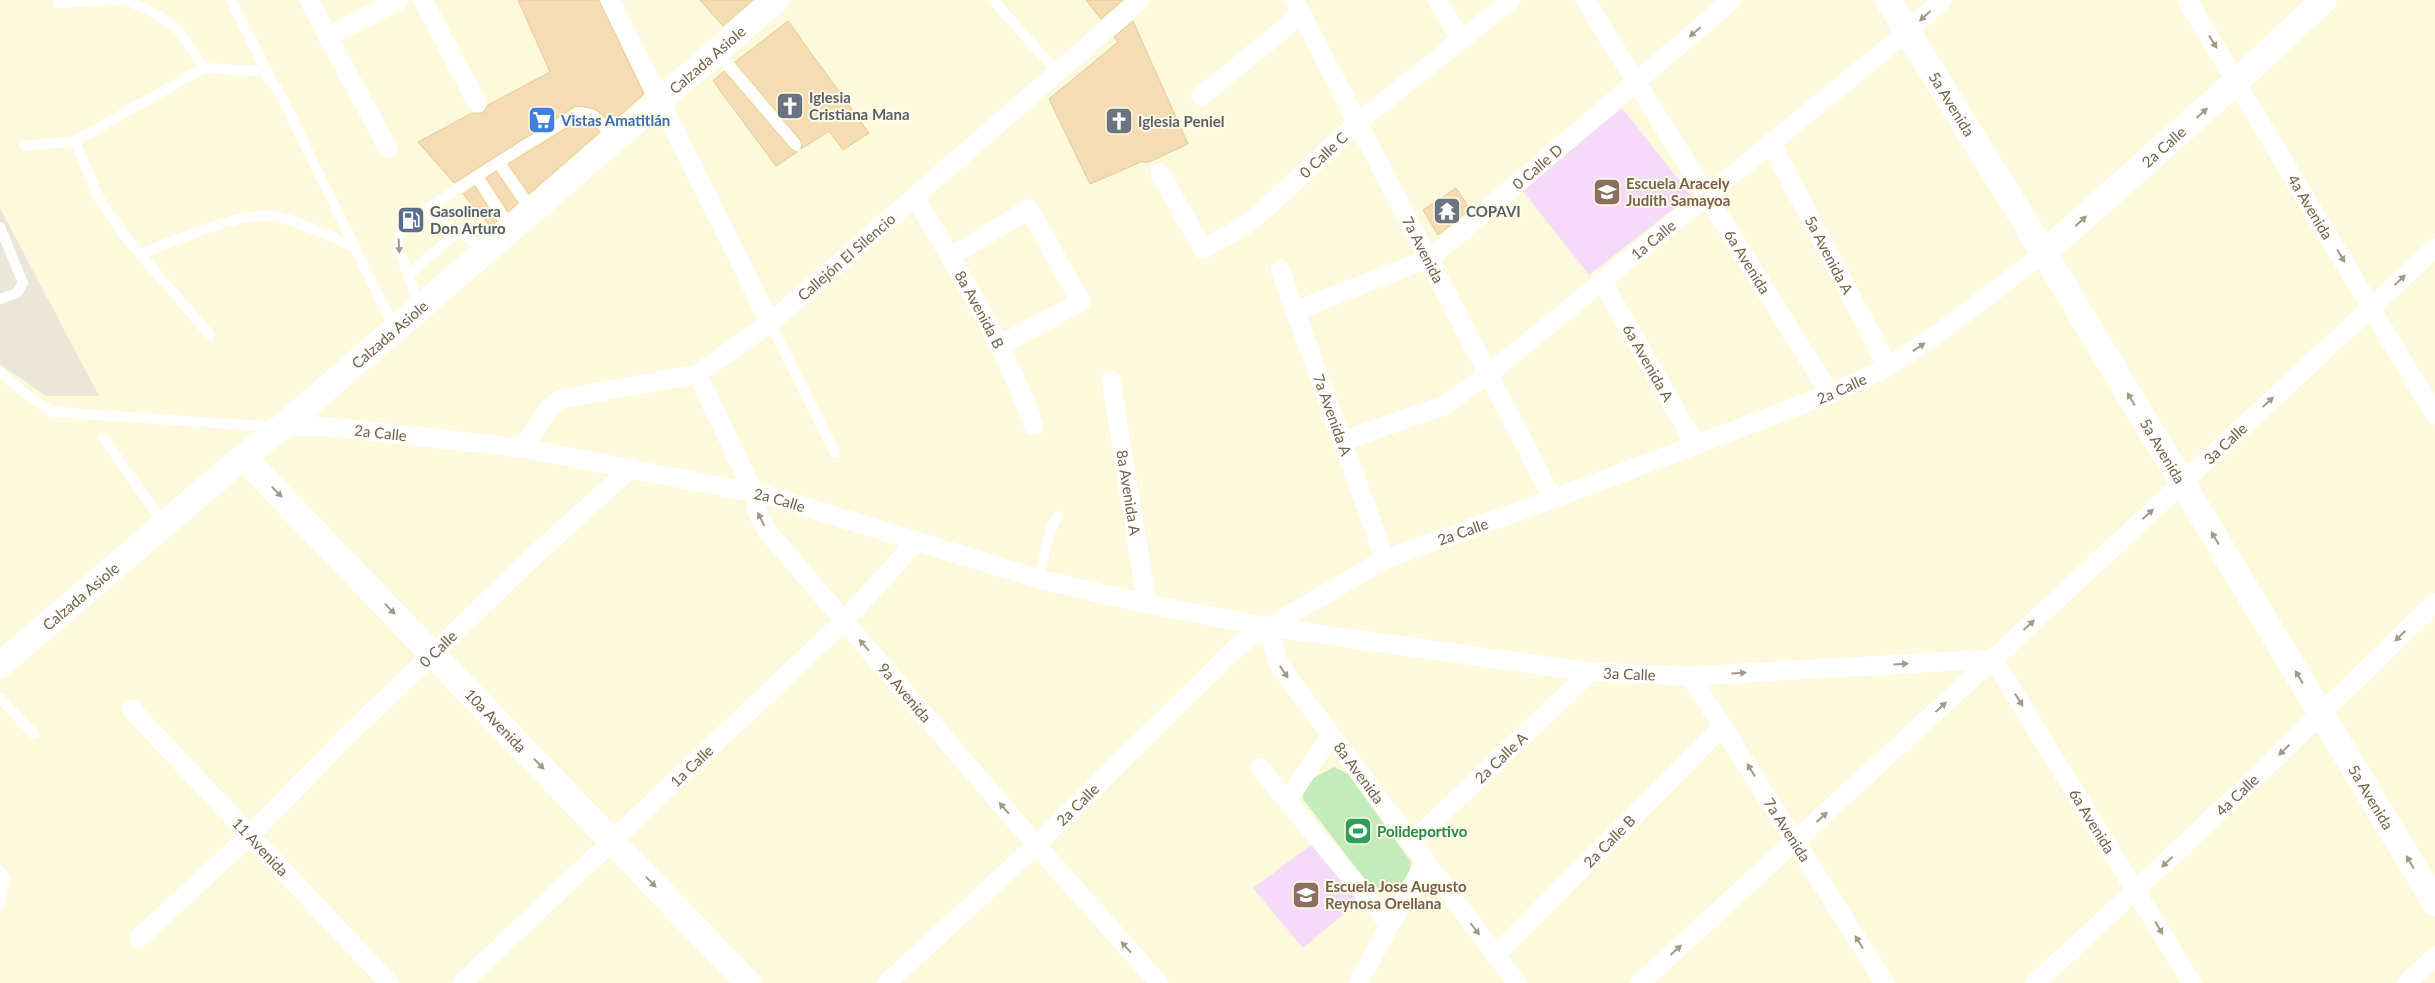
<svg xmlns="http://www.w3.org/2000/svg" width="2435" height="983" viewBox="0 0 2435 983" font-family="Lato,sans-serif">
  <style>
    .industrial { fill: #eae6da }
    .education { fill: #f5daf9 }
    .green { fill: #c3ebbc }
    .building { fill: #f4ddb4; stroke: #e7c893 }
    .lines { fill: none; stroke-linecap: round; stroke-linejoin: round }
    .lane { stroke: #fff; stroke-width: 10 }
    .street { stroke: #fff; stroke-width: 19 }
    .secondary { stroke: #fff; stroke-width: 26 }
    .oneway { fill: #a49886 }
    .labels { text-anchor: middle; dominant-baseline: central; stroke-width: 4; stroke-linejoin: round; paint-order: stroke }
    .street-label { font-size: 15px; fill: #736145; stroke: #fffbe4 }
    .worship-label { font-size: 15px; font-weight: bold; fill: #5b616d; stroke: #fffbe4; text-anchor: start }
    .shop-label { font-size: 15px; font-weight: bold; fill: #366cbe; stroke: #fffbe4; text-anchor: start }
    .education-label { font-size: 15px; font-weight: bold; fill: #785e54; stroke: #fffbe4; text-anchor: start }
    .service-label { font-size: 15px; font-weight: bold; fill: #4e5e75; stroke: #fffbe4; text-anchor: start }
    .leisure-label { font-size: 15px; font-weight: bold; fill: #27864d; stroke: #fffbe4; text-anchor: start }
  </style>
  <rect width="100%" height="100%" fill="#fdf9dd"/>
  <path class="industrial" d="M0,208L99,396H46L0,364Z"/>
  <path class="education" d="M1622,108L1691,195L1589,275L1522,190Z
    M1311,845L1359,901L1303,948L1253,888Z"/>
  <path class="green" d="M1334,767L1348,774L1411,862L1409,878L1398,888H1378L1364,878L1303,799L1304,783Z"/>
  <path class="building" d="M518,0H599L644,94L611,123L595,109L576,106L454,183L418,142L472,113H483L488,105L550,72Z
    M700,0H753L723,26Z
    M1086,0H1123L1101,19Z
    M788,21L869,133L843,150L829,131L801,149V141L735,62Z
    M1133,21L1188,144L1149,162H1141L1090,184L1049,99L1118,42L1114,37Z
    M724,71L791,149L797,152L776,166L713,81Z
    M581,119L592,123L600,132L529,194L508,164Z
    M496,171L518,203L508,212L486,178Z
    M475,186L497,221L491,227L463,194Z
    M1456,188L1470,209L1438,235L1423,210Z"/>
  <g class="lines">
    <path class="lane" d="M127,0L160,16L180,32L204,68
      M231,0L269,75
      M993,0L1058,73
      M57,3L119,0
      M717,52L796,145
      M75,141L98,197L129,241L210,335
      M24,146L75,141L204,68L263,71L277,88L395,329
      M498,162L532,210
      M477,177L510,228
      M420,214L504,158L580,112C598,113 604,127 614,139
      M0,227L23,283L17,293L0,299
      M140,254C176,241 243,209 279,217C305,223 330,237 354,247
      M408,275L458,232
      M420,307L398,248L399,236L415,216L427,214L434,217L486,250
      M770,323L835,453
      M0,372L32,399L54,412L273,427
      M103,437L164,524
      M1039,579L1050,530L1058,516
      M0,698L34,734
      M0,871L5,878L0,904"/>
    <g class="street">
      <path d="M309,0L329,39"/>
      <path d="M423,0L477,103"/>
      <path d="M610,0L770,323"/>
      <path id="s1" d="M1294,0L1553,499"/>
      <path d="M1437,0L1461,40"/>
      <path id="s2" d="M1585,0L1830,394"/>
      <path id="s3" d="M2187,0L2435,415"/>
      <path d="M1201,96L1302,14"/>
      <path id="s4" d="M1771,143L1888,367"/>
      <path d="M388,148L329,39L333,34L399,0"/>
      <path id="s5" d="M1160,173L1203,249L1244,226L1263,211L1358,122L1511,0"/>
      <path id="s6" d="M915,198C959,271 1005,345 1034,426"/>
      <path d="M950,257L1029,209L1081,302L1000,345"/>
      <path id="s7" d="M1280,269L1385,559"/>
      <path id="s8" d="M1602,281L1695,444"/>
      <path id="s9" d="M1295,311L1430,258L1732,0"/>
      <path id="s10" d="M697,374L754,493L757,511L767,531L1036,845L1159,983"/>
      <path id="s11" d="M1111,380L1147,604"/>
      <path id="s12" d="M282,427L321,426L523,448L770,496L1039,579L1147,604L1268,627L1590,672L1690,676L1993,659"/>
      <path id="s13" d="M1342,441L1443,406L1490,373L1908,31L1942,0"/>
      <path id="s14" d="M523,448L549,408L561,399L697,374L770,323L1140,0"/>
      <path id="s15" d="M1268,627L1278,663L1287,676L1517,983"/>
      <path id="s16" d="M1993,659L2192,983"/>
      <path id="s17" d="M1690,676L1885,983"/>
      <path id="s18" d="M131,709L389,983"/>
      <path d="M1260,768L1390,925"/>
      <path d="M1287,801L1331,735"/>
      <path id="s19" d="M1411,843L1590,672"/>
      <path id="s20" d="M139,938L250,835L347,736L535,555L631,468"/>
      <path id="s21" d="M1495,956L1723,726"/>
      <path id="s22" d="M462,983L844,621L916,542"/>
      <path id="s23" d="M887,983L1036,845L1240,644L1385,559L1553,499L1830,394L1888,367L1939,333L2044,253"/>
      <path d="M1358,983L1425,862"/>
      <path id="s24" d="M1640,983L1993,659L2435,248"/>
      <path id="s25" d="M2035,983C2171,859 2304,732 2435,602"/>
      <path d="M2407,983L2435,956"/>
    </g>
    <g class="secondary">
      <path id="s26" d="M1888,0L2044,253L2435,903"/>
      <path id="s27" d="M2044,253L2237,81L2324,0"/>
      <path id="s28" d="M243,457L748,983"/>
      <path id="s29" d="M0,665L243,457L282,427L776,0"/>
    </g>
  </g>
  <defs><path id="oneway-solid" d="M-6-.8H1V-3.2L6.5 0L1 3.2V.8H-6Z" transform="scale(1.25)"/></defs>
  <g class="oneway">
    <use href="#oneway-solid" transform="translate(1925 16) rotate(138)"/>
    <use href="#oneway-solid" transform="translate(1695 32) rotate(140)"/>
    <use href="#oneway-solid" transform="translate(2213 42) rotate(58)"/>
    <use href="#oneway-solid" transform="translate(2202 113) rotate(-42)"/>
    <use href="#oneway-solid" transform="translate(2081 221) rotate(-42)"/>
    <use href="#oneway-solid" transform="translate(399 246) rotate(87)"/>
    <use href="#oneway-solid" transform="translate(2341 256) rotate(59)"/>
    <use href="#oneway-solid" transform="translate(2400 280) rotate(-43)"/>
    <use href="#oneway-solid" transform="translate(1919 347) rotate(-34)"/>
    <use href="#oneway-solid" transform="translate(2131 399) rotate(-121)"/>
    <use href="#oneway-solid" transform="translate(2268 402) rotate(-43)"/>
    <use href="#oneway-solid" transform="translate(277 492) rotate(46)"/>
    <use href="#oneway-solid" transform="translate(2148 514) rotate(-43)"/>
    <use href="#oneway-solid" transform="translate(761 519) rotate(-117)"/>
    <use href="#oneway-solid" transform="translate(2215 538) rotate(-121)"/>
    <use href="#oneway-solid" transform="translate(390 609) rotate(46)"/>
    <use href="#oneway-solid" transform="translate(2029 625) rotate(-43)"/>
    <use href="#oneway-solid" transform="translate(2400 636) rotate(135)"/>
    <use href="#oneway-solid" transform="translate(864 645) rotate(-131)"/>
    <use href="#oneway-solid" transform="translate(1901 664) rotate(-3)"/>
    <use href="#oneway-solid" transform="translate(1284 672) rotate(57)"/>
    <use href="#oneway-solid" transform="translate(1739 673) rotate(-3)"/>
    <use href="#oneway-solid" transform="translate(2299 677) rotate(-121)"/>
    <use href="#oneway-solid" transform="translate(2019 700) rotate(58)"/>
    <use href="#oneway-solid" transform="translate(1941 707) rotate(-43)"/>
    <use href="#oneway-solid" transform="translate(2284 750) rotate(136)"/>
    <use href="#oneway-solid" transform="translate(539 764) rotate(46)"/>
    <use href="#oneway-solid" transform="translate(1751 770) rotate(-122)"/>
    <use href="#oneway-solid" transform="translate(1004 808) rotate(-131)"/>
    <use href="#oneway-solid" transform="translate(1822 817) rotate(-43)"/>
    <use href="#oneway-solid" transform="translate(2167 862) rotate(136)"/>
    <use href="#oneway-solid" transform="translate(2410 862) rotate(-121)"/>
    <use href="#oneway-solid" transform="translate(651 882) rotate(46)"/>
    <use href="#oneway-solid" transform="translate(2159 928) rotate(59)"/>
    <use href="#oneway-solid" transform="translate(1475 929) rotate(53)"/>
    <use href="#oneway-solid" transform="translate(1859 942) rotate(-122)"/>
    <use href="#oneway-solid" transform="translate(1126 947) rotate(-132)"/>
    <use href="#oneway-solid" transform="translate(1676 950) rotate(-42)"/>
  </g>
  <defs>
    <g id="church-square" transform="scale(1.4375)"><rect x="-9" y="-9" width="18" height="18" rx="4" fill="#6b7280" stroke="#fffbe4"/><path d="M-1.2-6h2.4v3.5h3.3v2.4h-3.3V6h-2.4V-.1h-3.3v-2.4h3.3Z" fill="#fff"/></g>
    <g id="supermarket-square" transform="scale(1.4375)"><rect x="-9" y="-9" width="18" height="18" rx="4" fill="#3f7fe0" stroke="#fffbe4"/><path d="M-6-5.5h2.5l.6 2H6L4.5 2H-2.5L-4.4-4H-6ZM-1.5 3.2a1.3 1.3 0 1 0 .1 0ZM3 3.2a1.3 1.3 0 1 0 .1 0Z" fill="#fff"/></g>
    <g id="school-square" transform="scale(1.4375)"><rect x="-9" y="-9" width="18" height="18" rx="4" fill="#8d6e63" stroke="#fffbe4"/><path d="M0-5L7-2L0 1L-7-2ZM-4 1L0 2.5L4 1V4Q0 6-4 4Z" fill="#fff"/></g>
    <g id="temple-square" transform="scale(1.4375)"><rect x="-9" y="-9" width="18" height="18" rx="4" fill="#6b7280" stroke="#fffbe4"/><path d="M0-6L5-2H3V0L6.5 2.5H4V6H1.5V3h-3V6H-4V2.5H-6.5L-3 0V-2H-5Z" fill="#fff"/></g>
    <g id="fuel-square" transform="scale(1.4375)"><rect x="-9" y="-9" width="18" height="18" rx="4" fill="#5c6f8a" stroke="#fffbe4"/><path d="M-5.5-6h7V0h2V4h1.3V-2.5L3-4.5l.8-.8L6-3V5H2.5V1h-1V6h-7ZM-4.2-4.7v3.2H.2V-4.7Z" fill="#fff"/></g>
    <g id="stadium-square" transform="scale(1.4375)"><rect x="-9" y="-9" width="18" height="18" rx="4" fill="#2e9e5b" stroke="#fffbe4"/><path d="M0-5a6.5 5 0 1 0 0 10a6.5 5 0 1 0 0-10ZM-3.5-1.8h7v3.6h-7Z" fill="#fff"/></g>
  </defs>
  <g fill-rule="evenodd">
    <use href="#church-square" x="790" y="106"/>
    <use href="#supermarket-square" x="542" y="120"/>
    <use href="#church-square" x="1119" y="121"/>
    <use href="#school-square" x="1607" y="192"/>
    <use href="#temple-square" x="1447" y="211"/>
    <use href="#fuel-square" x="411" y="220"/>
    <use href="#stadium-square" x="1358" y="831"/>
    <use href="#school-square" x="1306" y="895"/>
  </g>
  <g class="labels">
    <g class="street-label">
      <text stroke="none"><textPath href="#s29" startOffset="931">Calzada Asiole</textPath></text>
      <text stroke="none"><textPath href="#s26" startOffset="122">5a Avenida</textPath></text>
      <text stroke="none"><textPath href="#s27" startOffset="160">2a Calle</textPath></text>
      <text stroke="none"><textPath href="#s5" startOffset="241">0 Calle C</textPath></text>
      <text stroke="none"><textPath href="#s9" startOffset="286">0 Calle D</textPath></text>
      <text stroke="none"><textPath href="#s3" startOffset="241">4a Avenida</textPath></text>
      <text stroke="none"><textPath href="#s13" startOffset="375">1a Calle</textPath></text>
      <text stroke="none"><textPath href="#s1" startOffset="281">7a Avenida</textPath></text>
      <text stroke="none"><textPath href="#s4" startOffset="126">5a Avenida A</textPath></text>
      <text stroke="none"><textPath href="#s14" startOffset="391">Callejón El Silencio</textPath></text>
      <text stroke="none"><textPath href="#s2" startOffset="308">6a Avenida</textPath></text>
      <text stroke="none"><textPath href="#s6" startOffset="129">8a Avenida B</textPath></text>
      <text stroke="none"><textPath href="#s29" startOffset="511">Calzada Asiole</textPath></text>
      <text stroke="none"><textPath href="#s8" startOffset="94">6a Avenida A</textPath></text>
      <text stroke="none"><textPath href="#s23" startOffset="1145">2a Calle</textPath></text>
      <text stroke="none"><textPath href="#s7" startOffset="155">7a Avenida A</textPath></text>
      <text stroke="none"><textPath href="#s12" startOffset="99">2a Calle</textPath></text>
      <text stroke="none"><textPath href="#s24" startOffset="796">3a Calle</textPath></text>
      <text stroke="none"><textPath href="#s26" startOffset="528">5a Avenida</textPath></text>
      <text stroke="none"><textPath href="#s11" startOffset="114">8a Avenida A</textPath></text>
      <text stroke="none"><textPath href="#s12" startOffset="504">2a Calle</textPath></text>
      <text stroke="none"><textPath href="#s23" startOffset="740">2a Calle</textPath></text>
      <text stroke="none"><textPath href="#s29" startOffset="106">Calzada Asiole</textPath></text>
      <text stroke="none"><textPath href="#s20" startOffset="416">0 Calle</textPath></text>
      <text stroke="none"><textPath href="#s12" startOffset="1374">3a Calle</textPath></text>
      <text stroke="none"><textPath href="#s10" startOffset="385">9a Avenida</textPath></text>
      <text stroke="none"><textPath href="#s28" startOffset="365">10a Avenida</textPath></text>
      <text stroke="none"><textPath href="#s19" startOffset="124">2a Calle A</textPath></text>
      <text stroke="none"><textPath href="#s22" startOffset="316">1a Calle</textPath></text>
      <text stroke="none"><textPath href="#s15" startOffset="174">8a Avenida</textPath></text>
      <text stroke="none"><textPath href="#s25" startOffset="276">4a Calle</textPath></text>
      <text stroke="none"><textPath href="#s26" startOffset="932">5a Avenida</textPath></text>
      <text stroke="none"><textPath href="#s23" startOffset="261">2a Calle</textPath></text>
      <text stroke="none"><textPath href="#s16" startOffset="190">6a Avenida</textPath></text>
      <text stroke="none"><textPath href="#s17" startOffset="182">7a Avenida</textPath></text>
      <text stroke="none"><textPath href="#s21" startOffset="162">2a Calle B</textPath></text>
      <text stroke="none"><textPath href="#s18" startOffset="189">11 Avenida</textPath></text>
    </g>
    <g class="worship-label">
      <text x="809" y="97">Iglesia<tspan x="809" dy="17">Cristiana Mana</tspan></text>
      <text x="1138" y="121">Iglesia Peniel</text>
      <text x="1466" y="211">COPAVI</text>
    </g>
    <g class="shop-label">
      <text x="561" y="120">Vistas Amatitlán</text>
    </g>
    <g class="education-label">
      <text x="1626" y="183">Escuela Aracely<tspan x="1626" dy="17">Judith Samayoa</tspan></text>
      <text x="1325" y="886">Escuela Jose Augusto<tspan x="1325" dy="17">Reynosa Orellana</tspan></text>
    </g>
    <g class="service-label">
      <text x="430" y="211">Gasolinera<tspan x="430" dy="17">Don Arturo</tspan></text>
    </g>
    <g class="leisure-label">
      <text x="1377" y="831">Polideportivo</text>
    </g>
  </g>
</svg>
